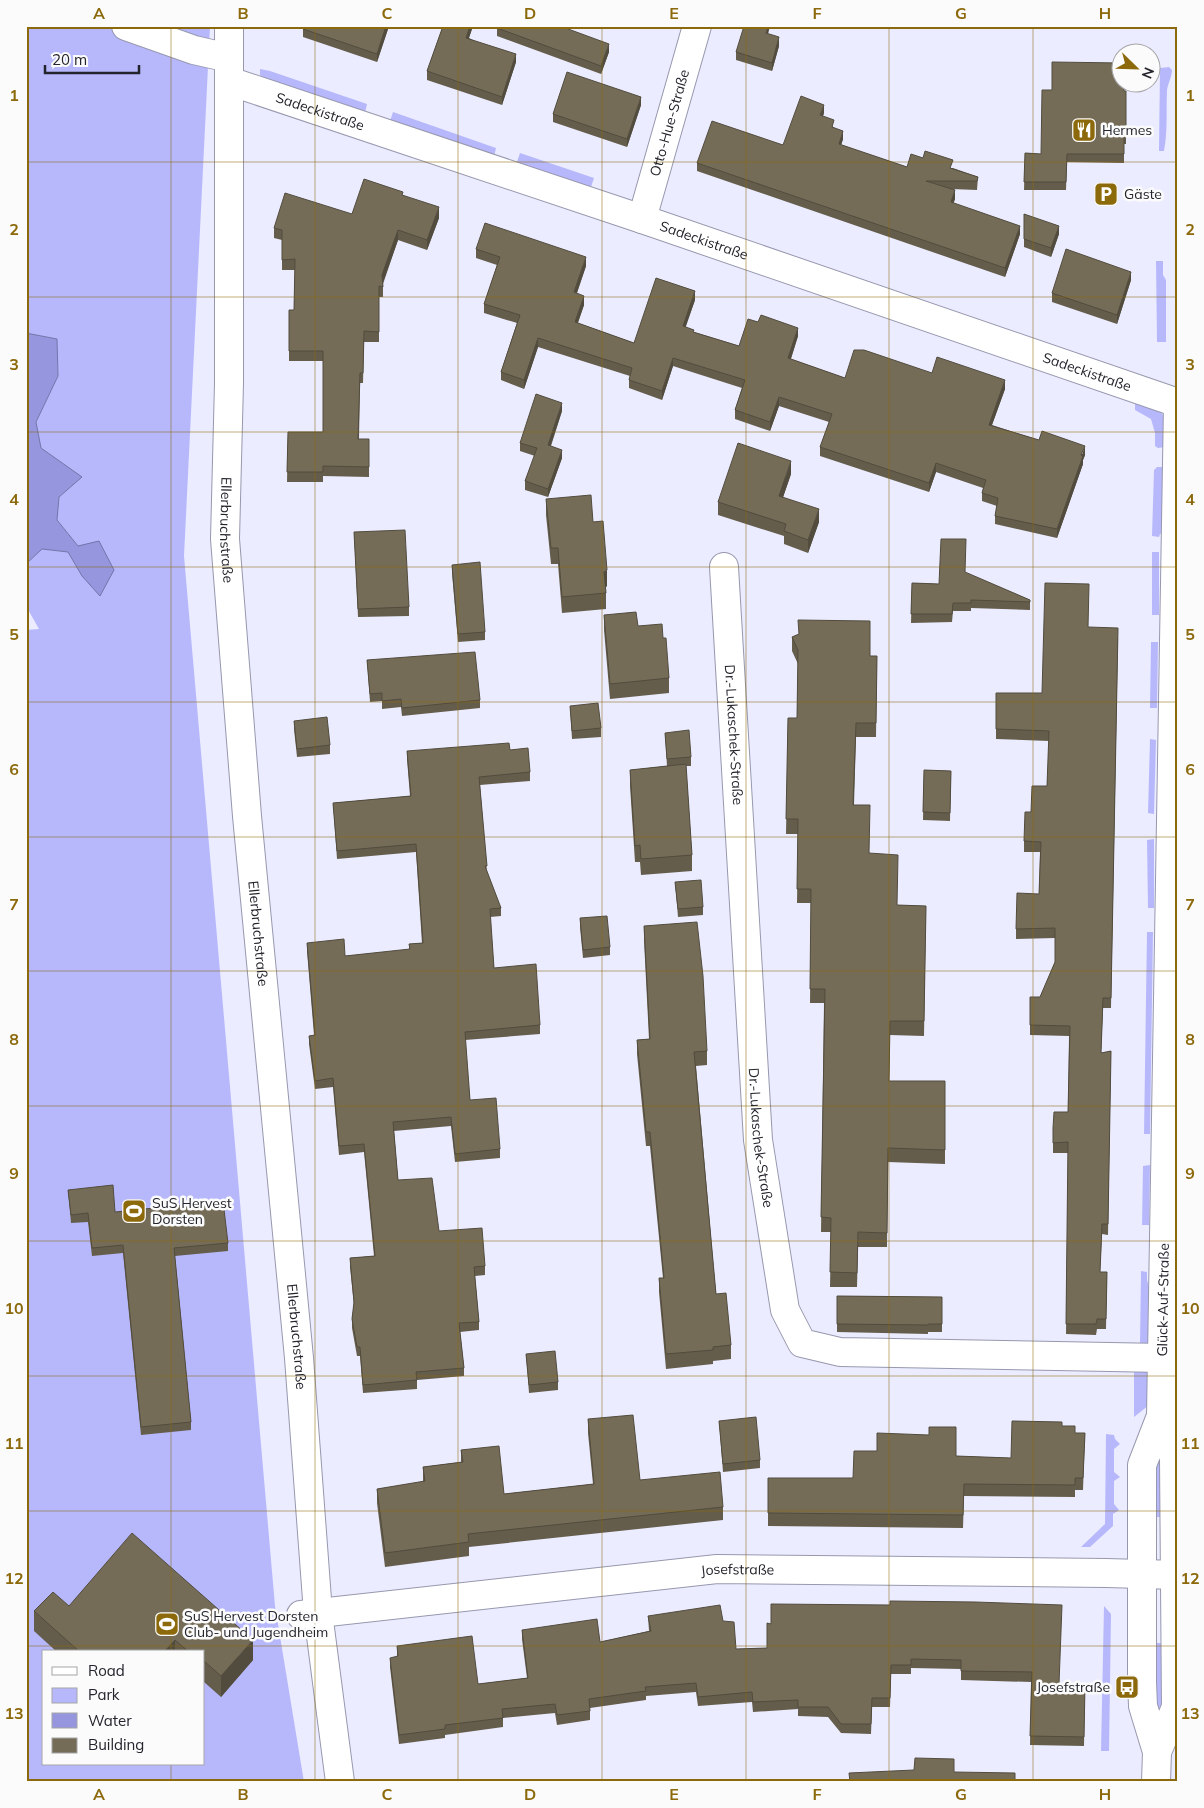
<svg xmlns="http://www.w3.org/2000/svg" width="1204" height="1808" viewBox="0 0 1204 1808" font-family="Mulish,sans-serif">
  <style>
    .green { fill: #b7b8fc; fill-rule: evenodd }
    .water { fill: #9596de; stroke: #7374a9 }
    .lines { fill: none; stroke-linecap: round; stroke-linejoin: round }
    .minor-casing { stroke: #9798ae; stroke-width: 30 }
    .minor { stroke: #fff; stroke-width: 28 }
    .wall { fill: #655d4c }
    .shaded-wall { fill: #524c3e }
    .building { fill: #756c58; stroke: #524c3e }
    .grid { fill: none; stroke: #8c690b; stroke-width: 1; stroke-opacity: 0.55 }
    .labels { text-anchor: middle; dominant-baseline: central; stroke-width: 5; stroke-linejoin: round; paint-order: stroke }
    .street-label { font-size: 14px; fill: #23242c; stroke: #fbfbfb }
    .poi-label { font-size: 14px; fill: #23242c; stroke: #fbfbfb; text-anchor: start }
    .neatline { fill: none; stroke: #8c690b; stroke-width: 2 }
    .grid-label { font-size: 16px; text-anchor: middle; font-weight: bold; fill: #8c690b }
  </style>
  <rect width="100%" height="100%" fill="#ebecff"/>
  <path class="green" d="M26,26H210L184,556L275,1606L304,1782H26V630L39,629L26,606V564L42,549L68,552L82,576L78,546L57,520L59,497L81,477L41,448L36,422L58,376L57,339L26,333ZM44,1652H204V1764H44Z
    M1169,67L1172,70C1172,77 1168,83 1167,90C1166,110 1168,130 1164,151H1159L1160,68Z
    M260,69L270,71L367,104L365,113L269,81L260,75Z
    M393,112L496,148L494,157L390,121Z
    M520,153L594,178L590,190L516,165Z
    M1156,261H1163V275L1166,280V342H1157Z
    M1135,400C1170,415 1165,410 1165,447L1158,448L1155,446V433L1151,419L1135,410Z
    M1157,467H1164V532L1160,534L1159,537L1152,536L1154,470Z
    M1152,552H1159V615H1152Z
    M1151,642H1158L1157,708H1150Z
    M1150,739L1156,740L1154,814L1148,813Z
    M1154,839V908H1148L1147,840Z
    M1147,932H1153L1150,1134H1144Z
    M1150,1165L1149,1225H1142L1143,1166Z
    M1141,1271L1147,1272V1280L1152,1298L1151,1342L1147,1344H1140Z
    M1134,1369L1150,1371L1149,1405L1134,1417Z
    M1106,1434L1114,1435L1115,1439L1120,1444L1114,1449V1472L1120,1477L1114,1481V1504L1119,1510L1113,1514V1526L1090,1547H1081L1105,1524Z
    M1161,1454L1165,1517H1147V1468Z
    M1104,1606L1111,1614L1109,1751H1101Z
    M1151,1643H1169L1163,1707L1156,1708Z"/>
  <path class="water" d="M26,333L57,339L58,376L36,422L41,448L82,477L59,497L57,520L78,546L99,541L114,570L100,596L82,576L68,552L42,549L26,564Z"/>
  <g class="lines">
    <g class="minor-casing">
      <g id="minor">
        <path d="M126,26L194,50L229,58"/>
        <path id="s1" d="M229,26V383L225,539L247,816L299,1358L318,1613L340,1782"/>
        <path id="s2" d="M229,81L642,219L1178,403"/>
        <path id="s3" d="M642,219L697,26"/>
        <path id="s4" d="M724,567L758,1140L785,1310L802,1343L840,1352L1163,1358"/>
        <path id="s5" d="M301,1615L717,1569L1106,1573L1178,1575"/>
        <path id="s6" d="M1157,1752L1176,1707L1174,1458L1161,1416L1178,405"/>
        <path d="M1156,1782L1157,1752L1143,1706L1142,1682V1465L1161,1416"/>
      </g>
    </g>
    <use href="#minor" class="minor"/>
  </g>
  <path class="wall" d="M303,26H389L377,62L303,37Z
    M443,26H473L469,38L516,62L502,105L427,80V71Z
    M497,28L609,52L601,74L497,36Z
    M768,34L779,46L772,71L736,60V52Z
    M1124,91H1126V144H1124V163L1067,162L1066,190H1024L1025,153L1041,154Z
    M641,105L627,147L553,122V114Z
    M824,113L823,116L834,128L843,139L841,145L907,167L953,168L978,177L977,190L951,189L955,199L953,203L1020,234L1005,277L697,171V163L783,145Z
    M403,195L439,218L427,250L398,240L383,284V297H379V342H364L363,383H360L359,439H369V477L323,476V482H287L288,432H323V361H289V310H294L295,270H282V240L274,238V228L352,214Z
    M1024,214L1059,234L1051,257L1024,247Z
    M476,249L586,266L577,293L584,305L578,323L634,343L695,300L685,327L694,332L739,346L798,336L791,359L845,378L932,373L1005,389L992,425L1085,455L1083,460V464L1057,538L995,524V516L997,506L982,501V493L983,488L936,472L929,492L820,456V447L829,422L779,406L770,431L735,419V410L742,388L673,366L662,400L629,388V380L630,376L538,347L524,389L501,380V372L517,323L484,313V304L497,265L476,258Z
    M1131,280L1117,324L1052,302V293Z
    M562,411L551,446L562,458L548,497L525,490V481L535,456L520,451V443Z
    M791,474L783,497L819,522L808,553L784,544V536L718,515V502Z
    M546,499L593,522L607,586L606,587V609L562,613L558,564H551L546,515Z
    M354,532L409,607V616L358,617Z
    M452,565L485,632V640L458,642L452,573Z
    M965,573L1030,600V610L971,608V611H953L952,622L911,623L912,583L939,584Z
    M604,615L638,626L663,638L669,678V693L610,699L604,630Z
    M1089,627L1118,638L1111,1008H1103L1101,1053L1111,1051L1108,1235L1102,1234L1100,1272H1107L1106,1329H1097L1096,1335L1066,1334L1068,1153H1053V1128L1068,1112L1069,1036L1030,1035V997H1040L1055,962V938L1016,939V929L1039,894L1040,852H1024V841L1031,812L1047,786L1049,741L996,739V693H1042Z
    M792,637L870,656H877L876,737H856L854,805L869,853L897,905L926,906L924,1036L890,1035L889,1081H945V1164L888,1162L887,1247H858L857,1287H830L831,1232H821L824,1003H810L811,903H797L798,834H786L788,718H797L798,664L792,651Z
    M367,660L480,700V708L402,716L401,707L382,709V701L370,702Z
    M570,706L601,728V737L572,739Z
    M294,721L330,745V754L297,757L294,729Z
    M665,733L691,757V766H686L692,855V871L641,875L640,862H635L630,786V770L667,766Z
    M510,750L530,772V781L480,785L487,873L501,908V916L490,917L494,968L540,1025V1034L465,1040L470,1100L500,1149V1158L455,1162L451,1126L394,1131L398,1180L439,1231L485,1266V1275L475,1276L479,1322V1330L460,1332L464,1368V1376L417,1380V1389L363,1393L360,1356H357L352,1328V1319L354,1305L350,1267V1258L374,1256L364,1152L339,1155L333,1087L315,1089L309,1044V1036L314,1035L307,951V943L345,956L409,950V944L422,943L416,852L337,859L333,803L410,796L407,759V751Z
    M924,770L951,771L950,821L923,820Z
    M675,882L703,907V915L678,917Z
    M580,918L610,947V955L583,958L580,927Z
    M644,926L707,1051V1065L696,1066L716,1294L731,1345V1359L713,1361V1364L666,1369L659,1292V1278H663L650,1146H646L637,1054V1040L649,1039L644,940Z
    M68,1190L115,1212L228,1243V1251L175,1256L191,1422V1430L141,1435L123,1253L92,1256L88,1222L71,1223Z
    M837,1296L942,1297V1332H928V1334L837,1332Z
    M526,1354L558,1382V1390L529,1393Z
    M588,1419L640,1480L723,1507V1520L469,1547V1556L385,1567L377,1503V1489L423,1482V1467L461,1462V1450L504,1494L593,1484L588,1433Z
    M719,1421L760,1460V1468L723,1472Z
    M1062,1426L1075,1433H1085L1083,1490H1075V1497L964,1496L963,1528L768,1526V1478H853L956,1456L1011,1458Z
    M890,1605L1059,1684H1085L1084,1746L1030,1745L1031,1682L961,1680V1669L911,1668V1674H891L890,1707H872L871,1734L841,1733L828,1717L798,1716V1709L753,1712L752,1702L698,1706L696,1692L646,1696V1700L590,1708V1720L557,1725L555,1713L503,1718V1727L445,1735V1738L399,1744L390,1667V1658L397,1657V1646L478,1684L527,1678L522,1639V1630L600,1642L649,1631L648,1616L723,1621L736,1649L767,1648L771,1624Z
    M69,1606L253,1660L221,1697L204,1682V1652H57L34,1631V1611Z"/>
  <path class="shaded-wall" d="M386,26H389L377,62V54Z
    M470,26H473L466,46V38Z
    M768,26H770L766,42V33Z
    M779,37V46L772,71V63Z
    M609,44V52L601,74V66Z
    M516,54V62L502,105V97Z
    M641,97V105L627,147V139Z
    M824,105V113L820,123V115Z
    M843,131V139L839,152V144Z
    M955,190V199L951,211V202Z
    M439,207V218L427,250V240Z
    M1020,226V234L1005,277V268Z
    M1059,226V234L1051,257V248Z
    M398,230V240L382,285V275Z
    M586,257V266L574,301V292Z
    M1131,272V280L1117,324V315Z
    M695,291V300L683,335V326Z
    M584,296V305L575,330V322Z
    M798,328V336L788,367V358Z
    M538,338V347L524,389V380Z
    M673,358V366L662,400V391Z
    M1005,380V389L989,433V425Z
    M779,397V406L770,431V422Z
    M562,403V411L548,453V445Z
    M1085,446V455L1083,460V464L1057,538V529Z
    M562,450V458L548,497V489Z
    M791,461V474L779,509V496Z
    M936,463V472L929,492V483Z
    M819,509V522L808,553V540Z
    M607,570V586L604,588V572Z
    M175,1640V1652H164Z
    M253,1640V1660L221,1697V1676Z"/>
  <path class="building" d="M303,26H386L377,54L303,29Z
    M443,26H470L466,38L516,54L502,97L427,71Z
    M498,26H560L609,44L601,66L497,28Z
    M744,26H768L766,33L779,37L772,63L736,52Z
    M1052,62L1122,63V82H1124V91H1126V136H1124V154H1067L1066,182H1024L1025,153L1041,154L1042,90H1052Z
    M567,72L641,97L627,139L553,114Z
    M801,96L824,105L820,115L834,120L832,127L843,131L839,144L907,167L911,154L923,158L925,151L953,160L950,168L978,177L977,181H926L955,190L951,202L1020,226L1005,268L697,163L712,121L783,145Z
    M364,179L403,192L402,195L439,207L427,240L398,230L382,275L383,287L379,286V332L364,331L363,373H360L358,439H369V467L323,466V472H287L288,432H323V351H289V310H294L295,259L282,260V230L274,228L285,193L352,214Z
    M1024,214L1059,226L1051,248L1024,239Z
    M485,223L586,257L574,292L584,296L575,322L634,343L656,278L695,291L683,326L694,330L693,332L739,346L748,319L758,322L761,315L798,328L788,358L845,378L854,350H864L932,373L937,357L1005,380L989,425L1039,440L1042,431L1085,446L1081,455L1083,456L1057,529L995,516L998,498L982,493L986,480L936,463L929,483L820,447L832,414L779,397L770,422L735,410L745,380L673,358L662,391L629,380L632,368L538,338L524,380L501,372L520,315L484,304L500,257L476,249Z
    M1066,249L1131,272L1117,315L1052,293Z
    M536,394L562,403L548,445L562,450L548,489L525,481L537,448L520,443Z
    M738,443L791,461L779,496L819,509L808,540L784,531L786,524L718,502Z
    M591,495L593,522L603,521L607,570L604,572L606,593L562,597L558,548H551L546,499Z
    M405,530L409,607L358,609L354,532Z
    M941,539H966L965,572L1030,600V602L971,600V603H953L952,614H911L912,583L939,584Z
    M480,562L485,632L458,634L452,565Z
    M1045,583L1089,584L1088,627L1118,628L1111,998H1103L1101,1053L1111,1051L1108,1224H1102L1100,1272H1107L1106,1319H1097L1096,1324H1066L1068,1142L1053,1143V1128L1054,1112H1068L1070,1026L1030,1025V997H1040L1055,962V928L1016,929L1017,893L1039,894L1041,842L1024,841L1025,812H1031L1032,786H1047L1049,731L996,729V693H1042Z
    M636,612L638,626L662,624L663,638H666L669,678L610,684L604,615Z
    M798,620L870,621V656H877L876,723H856L853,805H870L869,853L898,855L897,905L926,906L924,1021H890L889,1081H945V1150L888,1148L887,1233L858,1232L857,1273L830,1272L831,1218L821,1217L825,989H810L811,889H797L798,819H786L788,718H797L798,650L792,637L799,634Z
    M475,652L480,700L402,708L401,699L382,701V693L370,694L367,660Z
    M598,703L601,728L572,731L570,706Z
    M327,717L330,745L297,749L294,721Z
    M689,730L691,757L667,759L665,733Z
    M509,743L510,750L528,748L530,772L479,777L487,866H485L501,908L490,909L494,968L536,964L540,1025L465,1032L470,1100L496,1098L500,1149L455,1154L451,1117L393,1122L398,1180L432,1178L439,1231L482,1228L485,1266L474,1267L479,1322L459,1323L464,1368L416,1372L417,1380L363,1385L360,1347H357L352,1319L354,1302L350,1258L375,1256L364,1144L339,1146L333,1078L315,1081L309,1036L315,1035L307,943L344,939L345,956L410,949L409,944L423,943L416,844L337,851L333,803L411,796L407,751Z
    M686,764L692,855L641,859L640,845L635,846L630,770Z
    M924,770L951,771L950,813L923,812Z
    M701,880L703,907L678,909L675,882Z
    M607,916L610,947L583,950L580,918Z
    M697,922L703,976L707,1051L694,1052L716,1294L726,1293L731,1345L713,1347V1350L666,1354L659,1278H664L650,1132H646L637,1040L650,1039L644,926Z
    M113,1185L115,1212L223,1201L228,1243L174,1248L191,1422L141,1427L123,1245L92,1248L88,1213L71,1215L68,1190Z
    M837,1296L942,1297V1324H928V1325L837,1324Z
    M555,1351L558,1382L529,1385L526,1354Z
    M633,1415L640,1480L720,1472L723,1507L468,1534L469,1542L385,1553L377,1489L425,1481L423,1467L463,1462L461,1450L499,1446L504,1494L594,1484L588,1419Z
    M756,1417L760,1460L723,1464L719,1421Z
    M1012,1421L1062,1422V1426H1075V1433H1085L1083,1478H1075V1485L964,1484L963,1515L768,1513V1478H853L854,1451H877V1433L929,1435V1427H956V1456L1011,1458Z
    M132,1533L253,1640L221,1676L204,1661V1652H193L192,1650L191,1652H189L175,1640L164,1652H80L34,1611L53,1592L69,1606Z
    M890,1601L975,1602L1062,1605L1059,1684H1085L1084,1737L1030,1736L1032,1672L961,1671V1660L911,1659V1665H891L890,1698H872L871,1724H841L828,1707H798V1700L753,1702L752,1692L698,1697L696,1683L645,1687L646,1691L589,1699L590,1711L557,1715L555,1704L502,1709L503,1718L445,1725V1729L399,1735L390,1658L398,1656L397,1646L472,1636L478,1684L528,1678L522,1630L597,1619L600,1642L651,1631L648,1616L720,1605L723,1621L734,1622L736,1649L767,1648V1623L771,1624V1604L890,1605Z
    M915,1758L954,1759V1772L1015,1773V1782H850L849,1773L914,1770Z"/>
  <path class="grid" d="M171,26V1652M315,26V1782M458,26V1782M602,26V1782M746,26V1782M889,26V1782M1033,26V1782M26,162H1178M26,297H1178M26,432H1178M26,567H1178M26,702H1178M26,837H1178M26,971H1178M26,1106H1178M26,1241H1178M26,1376H1178M26,1511H1178M26,1646H1178M171,1764V1782"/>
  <defs>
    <g id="restaurant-square" transform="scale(1.25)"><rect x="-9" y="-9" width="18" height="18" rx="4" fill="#8c690b" stroke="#fbfbfb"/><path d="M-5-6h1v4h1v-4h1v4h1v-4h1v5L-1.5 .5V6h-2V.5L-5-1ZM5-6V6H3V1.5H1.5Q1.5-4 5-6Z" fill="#fff"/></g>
    <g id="parking-square" transform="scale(1.25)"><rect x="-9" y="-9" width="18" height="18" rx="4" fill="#8c690b" stroke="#fbfbfb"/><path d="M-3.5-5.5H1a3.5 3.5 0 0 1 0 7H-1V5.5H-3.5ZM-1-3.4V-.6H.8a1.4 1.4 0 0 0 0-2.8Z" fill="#fff"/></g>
    <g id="stadium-square" transform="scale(1.25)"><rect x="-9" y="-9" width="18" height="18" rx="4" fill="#8c690b" stroke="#fbfbfb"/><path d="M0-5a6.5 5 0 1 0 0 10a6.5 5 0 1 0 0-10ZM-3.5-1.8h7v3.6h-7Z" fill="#fff"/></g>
    <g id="bus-square" transform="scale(1.25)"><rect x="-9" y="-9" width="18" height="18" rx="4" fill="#8c690b" stroke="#fbfbfb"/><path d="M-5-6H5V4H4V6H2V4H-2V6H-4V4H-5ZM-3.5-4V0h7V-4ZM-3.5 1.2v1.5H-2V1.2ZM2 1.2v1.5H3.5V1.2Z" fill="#fff"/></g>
  </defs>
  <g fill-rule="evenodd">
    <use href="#restaurant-square" x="1084" y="130"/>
    <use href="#parking-square" x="1106" y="194"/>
    <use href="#stadium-square" x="134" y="1211"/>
    <use href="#stadium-square" x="167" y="1624"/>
    <use href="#bus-square" x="1127" y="1687"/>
  </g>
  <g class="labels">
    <g class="street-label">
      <text stroke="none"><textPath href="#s2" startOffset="96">Sadeckistraße</textPath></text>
      <text stroke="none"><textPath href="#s3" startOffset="100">Otto-Hue-Straße</textPath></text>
      <text stroke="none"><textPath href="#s2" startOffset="501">Sadeckistraße</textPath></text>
      <text stroke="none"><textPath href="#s2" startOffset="906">Sadeckistraße</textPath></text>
      <text stroke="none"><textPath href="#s1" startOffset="504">Ellerbruchstraße</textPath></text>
      <text stroke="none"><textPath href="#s4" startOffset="168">Dr.-Lukaschek-Straße</textPath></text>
      <text stroke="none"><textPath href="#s1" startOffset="909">Ellerbruchstraße</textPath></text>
      <text stroke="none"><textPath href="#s4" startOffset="572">Dr.-Lukaschek-Straße</textPath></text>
      <text stroke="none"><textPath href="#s6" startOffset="458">Glück-Auf-Straße</textPath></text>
      <text stroke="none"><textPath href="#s1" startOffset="1314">Ellerbruchstraße</textPath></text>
      <text stroke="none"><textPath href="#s5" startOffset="439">Josefstraße</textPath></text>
    </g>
    <g class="poi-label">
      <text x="1102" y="130">Hermes</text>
      <text x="1124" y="194">Gäste</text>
      <text x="152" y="1203">SuS Hervest<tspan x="152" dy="16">Dorsten</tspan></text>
      <text x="184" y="1616">SuS Hervest Dorsten<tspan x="184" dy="16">Club- und Jugendheim</tspan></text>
      <text x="1110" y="1687" text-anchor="end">Josefstraße</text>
    </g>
  </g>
  <rect width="1204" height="1808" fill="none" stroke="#fbfbfb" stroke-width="55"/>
  <rect x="42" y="1650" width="162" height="115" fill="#fbfbfb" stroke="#a5a5a8"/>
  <rect x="52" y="1667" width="25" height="8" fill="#ffffff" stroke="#a5a5a8"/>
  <text x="88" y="1676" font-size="15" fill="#23242c">Road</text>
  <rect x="52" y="1688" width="25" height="15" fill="#b7b8fc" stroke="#a5a5a8"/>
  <text x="88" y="1700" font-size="15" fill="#23242c">Park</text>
  <rect x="52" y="1713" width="25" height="15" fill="#9596de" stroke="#a5a5a8"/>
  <text x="88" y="1726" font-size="15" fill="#23242c">Water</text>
  <rect x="52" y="1738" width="25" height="15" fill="#756c58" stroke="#a5a5a8"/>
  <text x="88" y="1750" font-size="15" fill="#23242c">Building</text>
  <g transform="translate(1136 68) rotate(113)"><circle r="24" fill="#fbfbfb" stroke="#a5a5a8"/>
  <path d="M0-4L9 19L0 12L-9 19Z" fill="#8c690b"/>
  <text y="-8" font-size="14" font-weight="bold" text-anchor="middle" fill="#23242c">N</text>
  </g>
  <path d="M45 65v8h94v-8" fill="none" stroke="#23242c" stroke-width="2.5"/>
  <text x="52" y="65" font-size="15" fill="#23242c" stroke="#fbfbfb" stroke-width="4" paint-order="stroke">20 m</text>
  <rect x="28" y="28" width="1148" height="1752" class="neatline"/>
  <g class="grid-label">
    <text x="99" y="19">A</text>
    <text x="243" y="19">B</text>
    <text x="387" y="19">C</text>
    <text x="530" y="19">D</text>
    <text x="674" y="19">E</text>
    <text x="817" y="19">F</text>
    <text x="961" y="19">G</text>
    <text x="1105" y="19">H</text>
    <text x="14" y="101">1</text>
    <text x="1190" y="101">1</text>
    <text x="14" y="235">2</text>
    <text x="1190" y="235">2</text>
    <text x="14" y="370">3</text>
    <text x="1190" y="370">3</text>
    <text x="14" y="505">4</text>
    <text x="1190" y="505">4</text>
    <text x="14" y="640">5</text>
    <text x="1190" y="640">5</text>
    <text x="14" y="775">6</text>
    <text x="1190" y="775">6</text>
    <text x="14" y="910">7</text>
    <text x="1190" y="910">7</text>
    <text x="14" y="1045">8</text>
    <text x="1190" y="1045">8</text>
    <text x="14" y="1179">9</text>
    <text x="1190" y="1179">9</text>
    <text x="14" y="1314">10</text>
    <text x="1190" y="1314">10</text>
    <text x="14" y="1449">11</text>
    <text x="1190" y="1449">11</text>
    <text x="14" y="1584">12</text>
    <text x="1190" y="1584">12</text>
    <text x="14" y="1719">13</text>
    <text x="1190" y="1719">13</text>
    <text x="99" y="1800">A</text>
    <text x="243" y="1800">B</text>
    <text x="387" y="1800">C</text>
    <text x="530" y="1800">D</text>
    <text x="674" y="1800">E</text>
    <text x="817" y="1800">F</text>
    <text x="961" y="1800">G</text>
    <text x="1105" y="1800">H</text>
  </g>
</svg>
